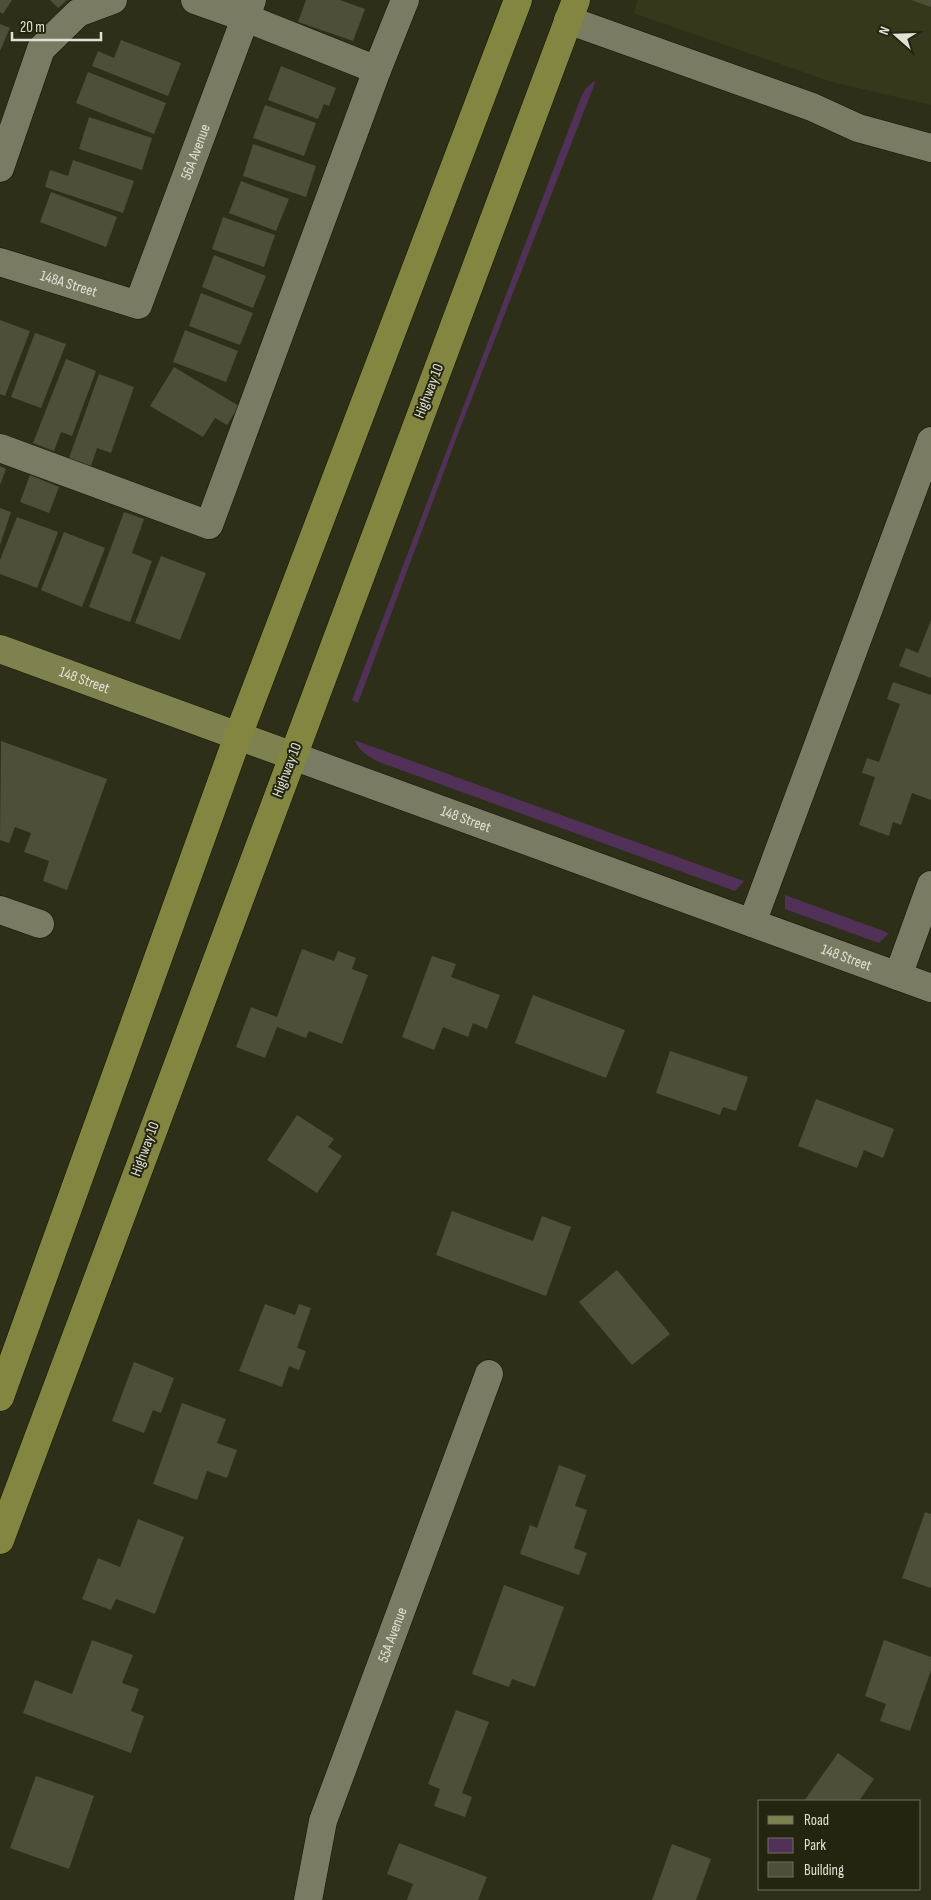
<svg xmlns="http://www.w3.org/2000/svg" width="931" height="1900" viewBox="0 0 931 1900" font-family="'Sofia Sans Condensed',sans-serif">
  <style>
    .built { fill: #36381b }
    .green { fill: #513158 }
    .building { fill: #4d4f38 }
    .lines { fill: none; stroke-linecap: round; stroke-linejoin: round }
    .minor-casing { stroke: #161703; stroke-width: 29 }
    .major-casing { stroke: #161703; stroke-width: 29 }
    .highway-casing { stroke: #161703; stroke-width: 29 }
    .minor { stroke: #797b63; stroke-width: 28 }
    .major { stroke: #7e824f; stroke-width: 28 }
    .highway { stroke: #828641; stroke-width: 28 }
    .labels { text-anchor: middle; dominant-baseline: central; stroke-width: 4; stroke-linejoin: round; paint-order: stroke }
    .street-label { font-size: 15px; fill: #e1e2d5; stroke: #242510 }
  </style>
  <rect width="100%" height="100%" fill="#2e2f19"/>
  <path class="built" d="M638,0H931V105L832,82L633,13Z"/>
  <path class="green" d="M594,81L595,83L459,431L358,703L352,700L581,97L586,88Z
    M354,740L744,881L735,891L379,762C367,756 360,751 354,740Z
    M785,895L889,933L879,943L785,909Z"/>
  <path class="building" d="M0,0H12L3,14L0,12Z
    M50,0H67L58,8Z
    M306,0H340L365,9L353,41L298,22Z
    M911,0H931V7Z
    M0,24L10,28L0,51Z
    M121,40L181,63L168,96L92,66L98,51L114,58Z
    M281,66L336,88L329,106L324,104L318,119L268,100Z
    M88,72L166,103L154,134L76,103Z
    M265,105L316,123L304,156L253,138Z
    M89,117L152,138L142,170L79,149Z
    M253,144L316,166L306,197L243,176Z
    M73,160L134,181L123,213L45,187L50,170L68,176Z
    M241,181L289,199L276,231L229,213Z
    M51,192L117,217L106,247L40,222Z
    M223,217L275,235L264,267L212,249Z
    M214,255L266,276L253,308L202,287Z
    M201,293L253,313L240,345L189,326Z
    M0,320L30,331L5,396L0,394Z
    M185,330L238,351L226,382L173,362Z
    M35,333L66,344L41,408L11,397Z
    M66,359L96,371L72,436L61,432L54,451L33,443Z
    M174,367L239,406L227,425L215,418L203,437L150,406Z
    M99,374L134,387L111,453L97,448L91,466L69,458Z
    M0,466L6,469L0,485Z
    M30,475L59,487L49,513L20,502Z
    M0,508L11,512L0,545Z
    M124,512L144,519L132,553L152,561L130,622L89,607Z
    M17,517L58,532L37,588L0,574V560Z
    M64,532L105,548L82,607L41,590Z
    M161,556L206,573L180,640L135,623Z
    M931,620V678L899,666L906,648L918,653Z
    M893,682L931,695V800L912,793L901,825L893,822L889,836L859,825L875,777L862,773L867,758L879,762L900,704L887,699Z
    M1,741L107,779L67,890L43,881L49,861L24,852L31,833L15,827L9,843L0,840Z
    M302,949L334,961L338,951L356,958L352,969L368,975L342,1044L309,1031L306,1038L277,1027L265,1058L236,1047L251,1007L277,1017Z
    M432,956L456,964L451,977L500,995L487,1029L473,1023L468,1037L443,1027L434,1050L402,1037Z
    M533,995L625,1030L606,1078L515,1043Z
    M670,1051L748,1077L736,1111L723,1107L720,1115L656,1093Z
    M816,1099L894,1129L883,1158L864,1150L857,1168L798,1146Z
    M297,1115L334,1139L328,1147L342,1156L317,1193L267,1160Z
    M452,1211L533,1241L542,1216L571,1227L546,1296L436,1255Z
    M617,1270L670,1334L632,1365L579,1302Z
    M265,1304L295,1315L299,1304L311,1308L297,1348L306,1351L299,1370L289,1366L282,1387L239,1371Z
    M134,1362L174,1378L161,1413L153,1410L144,1433L112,1421Z
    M182,1403L226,1419L217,1443L237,1450L227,1478L207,1471L197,1500L153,1484Z
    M559,1465L586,1475L575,1506L587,1510L574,1548L587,1553L579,1575L520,1554L530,1525L537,1528Z
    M925,1512L931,1514V1588L902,1578Z
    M138,1519L184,1537L155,1614L116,1599L111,1610L82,1599L98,1558L120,1567Z
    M504,1585L564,1607L535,1687L512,1679L509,1687L472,1674Z
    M92,1640L133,1655L122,1683L139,1689L131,1711L144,1716L131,1753L23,1713L35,1680L72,1694Z
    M884,1640L931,1657V1670L910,1731L880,1721L886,1704L865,1696Z
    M456,1710L489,1722L462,1793L472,1797L465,1817L434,1806L440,1789L428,1784Z
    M838,1753L874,1779L859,1801H804Z
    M36,1776L94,1796L69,1869L10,1848Z
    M399,1843L487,1877L478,1900H407L413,1884L387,1874Z
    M672,1844L711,1859L696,1900H652Z"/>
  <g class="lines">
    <g class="minor-casing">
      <g id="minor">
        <path d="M195,0L246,18L377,70"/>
        <path d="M568,20L812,107L858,128L931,148"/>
        <path d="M0,168L41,49L78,13L113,0"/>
        <path id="s1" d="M0,262L138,305L252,0"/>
        <path d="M0,448L209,525L377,70L405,0"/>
        <path id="s2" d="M293,756L931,988"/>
        <path d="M0,910L40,924"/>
        <path d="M752,923L931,441"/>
        <path d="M898,976L931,885"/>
        <path id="s3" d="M308,1900L323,1821L489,1374"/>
      </g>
    </g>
    <g class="major-casing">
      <g id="major">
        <path id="s4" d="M0,649L293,756"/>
      </g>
    </g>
    <g class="highway-casing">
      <path id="highway" d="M0,1397L238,736L518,0
        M0,1540L576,0"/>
    </g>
    <use href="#minor" class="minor"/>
    <use href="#major" class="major"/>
    <use href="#highway" class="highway"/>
  </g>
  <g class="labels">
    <g class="street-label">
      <text stroke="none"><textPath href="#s1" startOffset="308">56A Avenue</textPath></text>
      <text stroke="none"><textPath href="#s1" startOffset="72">148A Street</textPath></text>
      <text transform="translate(429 391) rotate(-69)">Highway 10</text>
      <text stroke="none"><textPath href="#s4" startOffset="90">148 Street</textPath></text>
      <text transform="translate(287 770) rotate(-69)">Highway 10</text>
      <text stroke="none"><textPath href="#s2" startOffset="184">148 Street</textPath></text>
      <text stroke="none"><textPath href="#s2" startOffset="589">148 Street</textPath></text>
      <text transform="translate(145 1149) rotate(-70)">Highway 10</text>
      <text stroke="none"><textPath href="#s3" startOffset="279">55A Avenue</textPath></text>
    </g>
  </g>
  <rect x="758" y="1800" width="162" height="90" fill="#242510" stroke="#70715f"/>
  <rect x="768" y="1816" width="25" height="8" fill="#7e824f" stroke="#70715f"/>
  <text x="804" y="1825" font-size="15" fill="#e1e2d5">Road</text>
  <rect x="768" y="1838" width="25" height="15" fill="#513158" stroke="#70715f"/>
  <text x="804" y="1850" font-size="15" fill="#e1e2d5">Park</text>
  <rect x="768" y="1862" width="25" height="15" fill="#4d4f38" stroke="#70715f"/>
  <text x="804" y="1875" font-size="15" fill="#e1e2d5">Building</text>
  <g transform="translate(896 35) rotate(290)" stroke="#242510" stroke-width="4" paint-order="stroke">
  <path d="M0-4L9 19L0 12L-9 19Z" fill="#e1e2d5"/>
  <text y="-8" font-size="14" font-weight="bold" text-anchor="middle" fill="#e1e2d5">N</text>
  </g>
  <path d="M12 32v8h89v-8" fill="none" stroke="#e1e2d5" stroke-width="2.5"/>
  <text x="20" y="32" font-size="15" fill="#e1e2d5" stroke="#242510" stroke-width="4" paint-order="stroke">20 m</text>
</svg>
